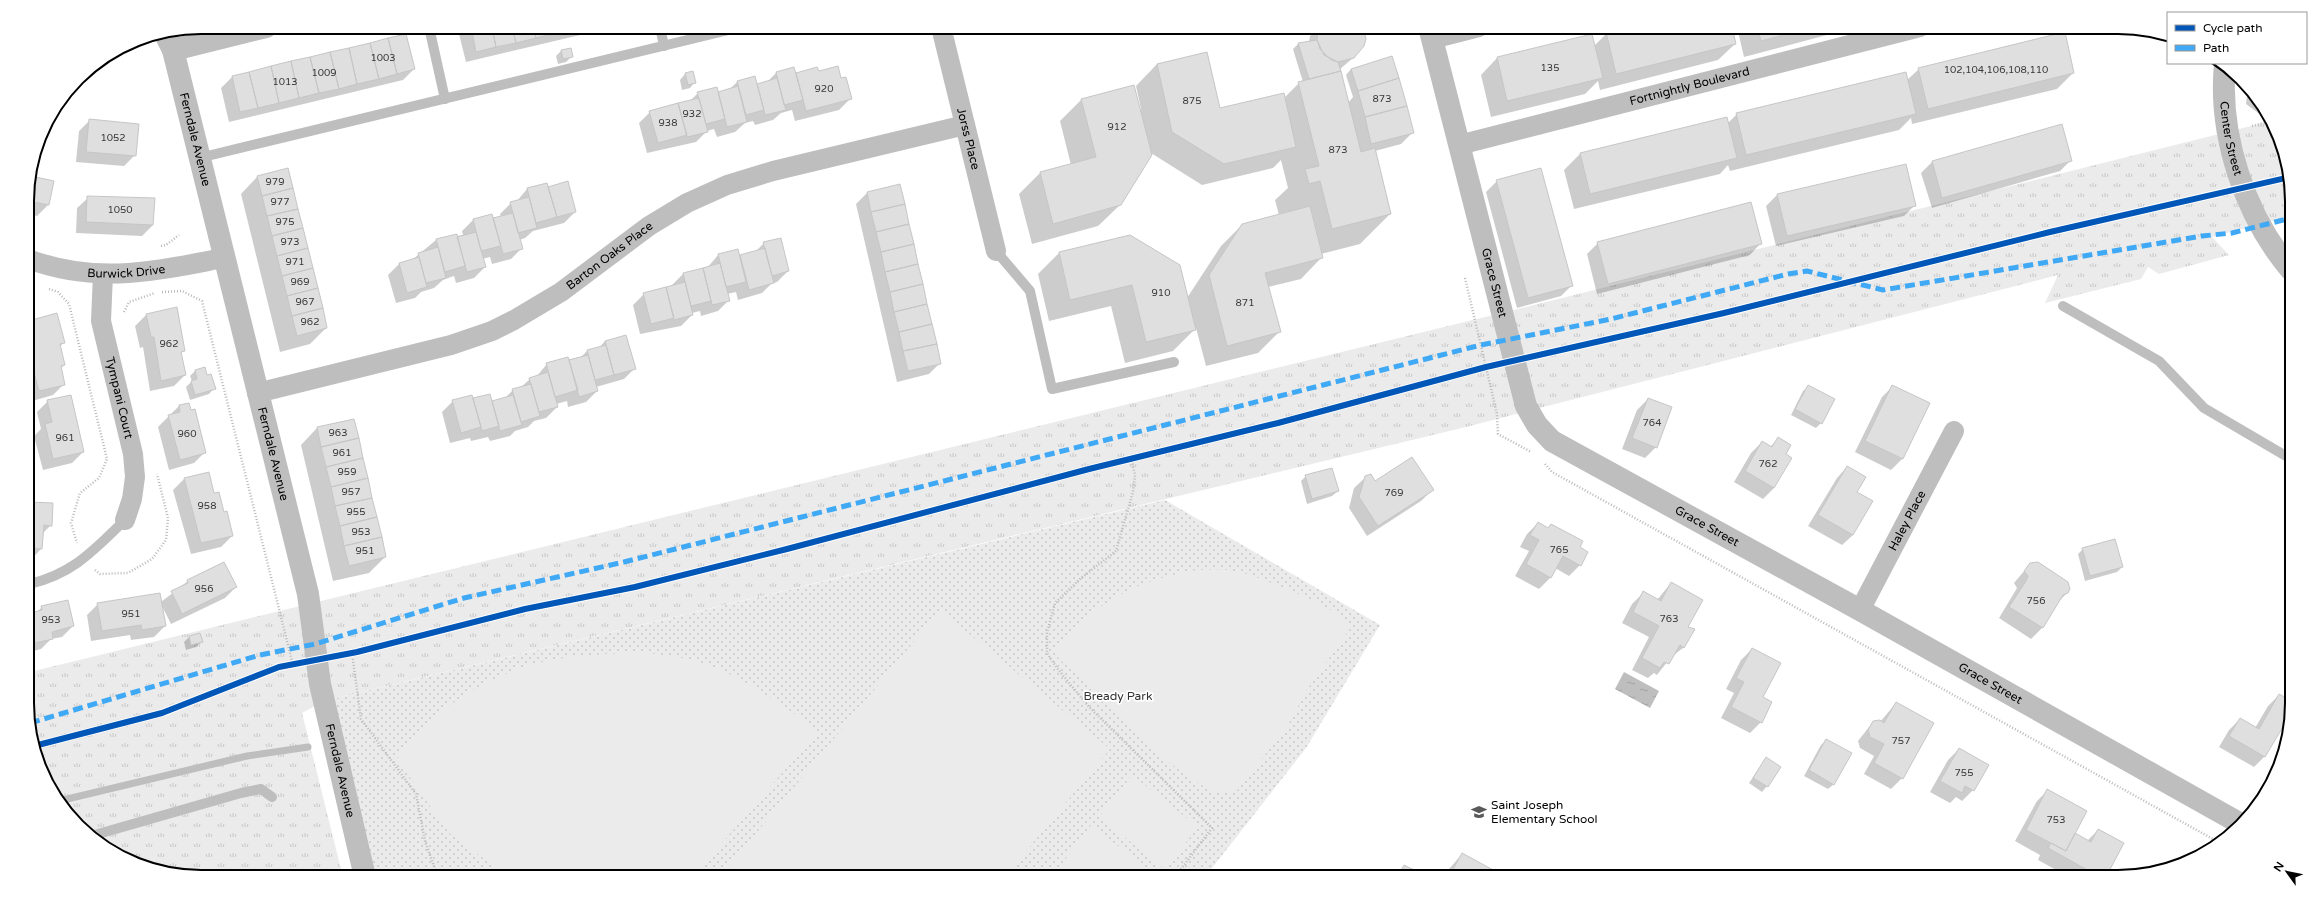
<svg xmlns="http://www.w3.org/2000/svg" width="2319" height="904" viewBox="0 0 2319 904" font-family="'Varela Round',sans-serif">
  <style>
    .grass { fill: url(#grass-tufts) }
    .park { fill: url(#park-dots) }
    .garden { fill: #ebebeb }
    .water { fill: url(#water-ripples) }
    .shadow { fill: #0003 }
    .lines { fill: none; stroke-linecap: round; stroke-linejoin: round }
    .stream { stroke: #bebebe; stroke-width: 7 }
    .building { fill: #dfdfdf; stroke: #c6c6c6 }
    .path { stroke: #b9b9b9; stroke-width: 2.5; stroke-dasharray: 1 2; stroke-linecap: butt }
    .service { stroke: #bebebe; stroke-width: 10 }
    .minor { stroke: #bebebe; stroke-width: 20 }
    .tertiary { stroke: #bebebe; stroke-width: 22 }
    .quiet { stroke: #3fa9f5; stroke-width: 5; stroke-dasharray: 10 5; stroke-linecap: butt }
    .cycleway-casing { stroke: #fff; stroke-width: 8 }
    .cycleway { stroke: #0057b8; stroke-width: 6 }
    .labels { text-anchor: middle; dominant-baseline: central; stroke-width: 3.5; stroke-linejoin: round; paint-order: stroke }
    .number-label { font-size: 10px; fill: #383838 }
    .street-label { font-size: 12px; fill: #000; stroke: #fff }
    .park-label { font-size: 12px; fill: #323232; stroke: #fff }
    .poi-label { font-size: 12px; fill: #000; stroke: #fff; text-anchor: start }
    .rim { fill: none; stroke: #000; stroke-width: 2 }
  </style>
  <defs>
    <pattern id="grass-tufts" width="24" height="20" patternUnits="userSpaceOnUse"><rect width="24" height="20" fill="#ebebeb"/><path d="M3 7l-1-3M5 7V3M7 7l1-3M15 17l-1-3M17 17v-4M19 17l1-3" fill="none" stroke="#c8c8c8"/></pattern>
    <pattern id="park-dots" width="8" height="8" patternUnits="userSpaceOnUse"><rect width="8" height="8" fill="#ebebeb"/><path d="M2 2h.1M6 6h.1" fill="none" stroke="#c8c8c8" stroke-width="1.8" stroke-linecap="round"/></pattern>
    <pattern id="water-ripples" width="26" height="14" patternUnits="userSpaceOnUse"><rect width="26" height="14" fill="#bebebe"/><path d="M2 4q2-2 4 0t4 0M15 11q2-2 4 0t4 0" fill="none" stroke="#a2a2a2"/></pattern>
  </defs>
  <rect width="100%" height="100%" fill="#fff"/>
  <path class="grass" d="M2271,121C2288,151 2290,182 2291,216L2212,237L2229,255L2159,274L2148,267L2141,279L2045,303L2058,275L1466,427L324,701L302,713L343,877H201L145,868L104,848L70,817L45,780L30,737V672L1526,307Z"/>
  <path class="park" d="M1165,500L1380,625L1306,748L1205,877H366L324,701Z"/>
  <path class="garden" d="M1197,570C1207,570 1218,569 1228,570C1251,572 1340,608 1352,626L1306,691L1287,727L1235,793H1213L1174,766L1147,745L1109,702L1059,659L1056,651C1092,602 1138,580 1197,570Z
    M940,610L1110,749L1005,877H720Z
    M638,652C665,655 694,658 719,669C754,685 787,708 818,731L693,877H509L449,833L397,759C428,712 491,672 547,661C577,655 608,654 638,652Z
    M1132,775L1198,827L1165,869L1099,817Z
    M1091,825L1158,877H1075L1060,866Z"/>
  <path class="water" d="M1624,672L1659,691L1650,708L1615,689Z"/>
  <path class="shadow" d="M461,27H614L466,62L458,30Z
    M1319,27H1361L1353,58L1339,70L1348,103L1353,97L1346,75L1351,69L1412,133L1401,144L1375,151L1390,214L1360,244L1321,254L1322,257L1301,279L1268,287L1280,331L1258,353L1206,366L1196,328L1173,351L1125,363L1111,306L1049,321L1038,274L1059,253L1130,236L1187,298L1221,246L1242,225L1279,215L1275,200L1288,188L1281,160L1273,168L1202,185L1151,153L1120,205L1098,226L1032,244L1019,194L1040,173L1071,165L1060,121L1081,100L1133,86L1139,110L1141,109L1136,86L1157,64L1207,53L1220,109L1284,98L1299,83L1303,82L1293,49L1298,44L1309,42L1310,36Z
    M1629,27H1731L1735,44L1718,60L1600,90L1598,81L1585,94L1491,117L1481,75L1497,58L1591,35L1594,46L1607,33Z
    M1737,27H1857L1744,57Z
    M405,35L414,69L403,80L229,122L221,88L232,77Z
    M561,51L572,56L566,62L558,64L556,56Z
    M793,68L795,74L817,68L818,72L841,80L850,99L839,110L795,121L792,110L781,113L773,120L755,125L753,121L745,123L735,132L717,137L714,129L707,131L696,142L647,153L639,123L650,112L690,101L698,93H717L729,90L737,82L756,85L767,82L776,73Z
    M1919,69L2073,73L2057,89L1912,124L1911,118L1899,130L1730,171L1728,165L1720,174L1574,209L1564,170L1580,154L1728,123L1737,114L1907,80Z
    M685,74L695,82L690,88L682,90L680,80Z
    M2248,87L2256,95L2265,111L2261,115L2246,104Z
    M90,120L135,155L124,166L76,162L79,131Z
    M2071,160L2060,171L1932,208L1921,173L1932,162Z
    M257,177L326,328L310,344L280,352L241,194Z
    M1497,181L1572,285L1561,296L1517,308L1486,192Z
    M547,184L548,188L575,212L564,223L533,231L525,238L519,240L522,248L511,259L492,264L490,257L482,259L485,267L474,278L456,283L454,276L443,280L434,288L421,292L415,298L396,303L388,275L399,264L412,260L436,240L463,235L462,231L473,220L501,217L500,214L511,203L517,201L527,189Z
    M27,190L48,205L37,216L28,214Z
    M867,193L940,363L929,374L897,382L856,204Z
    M1777,195L1915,205L1904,216L1776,246L1766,206Z
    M88,198L153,225L142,236L76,233L77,208Z
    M764,243L788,271L777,282L771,284L762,293L738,300L736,292L727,294L729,300L718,311L701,316L700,311L692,313V315L681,326L640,334L633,305L644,294L673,287L672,285L683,274L708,267L718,255L739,256L755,252Z
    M1598,243L1760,244L1750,255L1597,294L1587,254Z
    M146,315L183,351L180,354L185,375L174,386L150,391L143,347L140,348L135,326Z
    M28,322L63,343L60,347L64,365L60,369L64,384L53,395L29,402Z
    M626,336L635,368L624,379L596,387L597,391L586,402L568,407L567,401L556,404L557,407L546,418L534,421L528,427L515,431L510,436L490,441L488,437L471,441L470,438L450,443L442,412L453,401L473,400L490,395L491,402L505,398L513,390L520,388L530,379L536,377L547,364L581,357L587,351L599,348L605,341Z
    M195,371L206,376L214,388L209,394L190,400L186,387L192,381L190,376Z
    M1809,386L1821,423L1816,428L1791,415L1803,391Z
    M1893,386L1929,404L1902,459L1891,470L1855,452L1882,397Z
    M1648,399L1656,447L1645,458L1622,449L1637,410Z
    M48,401L83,452L72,463L43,470L34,436L41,429L37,412Z
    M188,404L205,452L194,463L169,470L158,427L179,406Z
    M317,428L385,557L369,573L333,581L301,445Z
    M1778,439L1784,454L1774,488L1763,499L1734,482L1751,453L1762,442L1770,447Z
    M1847,467L1856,492L1853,535L1842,545L1808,526L1837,478Z
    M208,473L213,494L232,536L221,547L191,554L173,490L184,479Z
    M1306,476L1338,491L1332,496L1307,504L1301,481Z
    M1366,477L1374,483L1432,490L1421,501L1367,536L1349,508L1354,488Z
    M29,503L51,525L42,534L41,549L31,560Z
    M1538,523L1547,529L1551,525L1579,548L1580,565L1569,576L1555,568L1550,578L1539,589L1515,576L1529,551L1520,547L1527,534Z
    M2083,549L2122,567L2117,572L2085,581L2078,554Z
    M2030,564L2067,593L2057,603L2042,628L2031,639L1999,618L2017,588L2014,583Z
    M188,581L236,587L225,598L171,624L162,606L165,626L154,637L131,640L130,635L91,641L87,615L98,604L161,602Z
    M1671,583L1687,628L1693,630L1683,648L1671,657L1657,675L1654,673L1648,678L1632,670L1649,637L1622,623L1632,604L1643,593L1657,600Z
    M42,607L73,626L62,637L51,639L41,649L30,652V614L36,613Z
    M199,634L201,642L196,647L186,650L184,642L189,637Z
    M1752,649L1762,698L1761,722L1750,733L1721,718L1734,693L1726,689L1741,660Z
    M2279,695L2292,702L2290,712L2265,756L2254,767L2219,747L2229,730L2240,719L2255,728L2268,706Z
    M1896,703L1933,724L1902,778L1891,789L1864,774L1874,756L1860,748L1858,741L1873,722H1880Z
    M1827,740L1834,784L1828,789L1804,776L1821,745Z
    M1959,749L1973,790L1962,801L1956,797L1950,803L1930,792L1948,760Z
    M1766,758L1767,786L1762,792L1749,783Z
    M2048,790L2074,834L2087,841L2098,830L2105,877H2069L2038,860L2040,855L2015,841L2037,801Z
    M1462,854L1504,877H1442Z
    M1404,866L1419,877H1394Z"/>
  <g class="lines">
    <path class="stream" d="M59,801L247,756L308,747"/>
  </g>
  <path class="building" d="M471,27H492L496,47L476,52Z
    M492,27H512L516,43L496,47Z
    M512,27H533L536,38L516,43Z
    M533,27H554L555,33L536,38Z
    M554,27H574L575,29L555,33Z
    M1319,27H1363L1366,39L1364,46L1354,58L1338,62L1331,60L1320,49L1317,40Z
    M1625,27H1732L1736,44L1616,74L1606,32Z
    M1757,27H1813L1761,41Z
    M2065,32L2074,73L1928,109L1918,68Z
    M406,34L415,69L397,74L388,38Z
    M1592,34L1603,78L1507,101L1497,57Z
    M388,38L397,74L379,79L370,43Z
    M1317,40L1324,55L1338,62L1341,71L1309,79L1298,43Z
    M370,43L379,79L357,84L349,48Z
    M349,48L357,84L339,89L330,52Z
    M571,48L573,57L563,59L561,50Z
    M330,52L339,89L319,93L310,57Z
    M1207,52L1220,108L1284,93L1296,147L1224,164L1172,132L1157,64Z
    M1392,56L1399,78L1358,91L1351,69Z
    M310,57L319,93L299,98L291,61Z
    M291,61L299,98L279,103L271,66Z
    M271,66L279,103L258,108L249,72Z
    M838,66L841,78L846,77L852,99L806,111L796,73L817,67L819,71Z
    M794,67L803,100L784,105L776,72Z
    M693,71L696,83L688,85L685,73Z
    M1341,71L1361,152L1375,148L1391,214L1332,229L1320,181L1309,184L1305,169L1319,166L1298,82Z
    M249,72L258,108L240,112L232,76Z
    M1906,72L1916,114L1746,155L1736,113Z
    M755,76L764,110L746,115L737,81Z
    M777,78L786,110L765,115L757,84Z
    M1399,78L1407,106L1365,117L1358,91Z
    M1134,85L1152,155L1121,205L1053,224L1040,172L1096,157L1081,99Z
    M738,86L747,122L727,127L718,92Z
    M717,87L725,119L706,124L697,92Z
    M699,98L708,132L687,137L678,103Z
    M678,103L687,135L658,143L649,111Z
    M1407,106L1414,133L1371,144L1365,117Z
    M1727,117L1737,158L1590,194L1580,153Z
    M89,119L139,124L136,156L86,152Z
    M2062,124L2072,161L1942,198L1932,161Z
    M1906,164L1916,206L1787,236L1777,194Z
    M288,168L293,188L262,196L257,176Z
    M1541,168L1573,286L1528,298L1496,180Z
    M31,176L54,181L49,205L29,201L27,208V190Z
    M568,181L576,212L557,217L548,187Z
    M547,183L557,217L536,223L527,188Z
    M900,184L905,204L871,212L867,192Z
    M293,188L298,209L267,216L262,196Z
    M87,196L155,198L153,225L86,222Z
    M529,197L537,228L518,233L510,202Z
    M1751,202L1762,244L1608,284L1597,242Z
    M905,204L909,224L876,232L871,212Z
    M1310,206L1323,258L1265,273L1281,332L1227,346L1209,275L1242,224Z
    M298,209L303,228L272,236L267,216Z
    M513,213L523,249L503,254L493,218Z
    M492,214L501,246L481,251L473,219Z
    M909,224L914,244L881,252L876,232Z
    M303,228L308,248L277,256L272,236Z
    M476,232L486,267L467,272L457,237Z
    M457,234L465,266L445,272L436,239Z
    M1130,235L1180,265L1196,330L1146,342L1132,285L1070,300L1059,252Z
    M781,238L789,271L772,276L763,242Z
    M914,244L918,264L885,272L881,252Z
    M438,247L446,278L426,283L418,253Z
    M308,248L313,268L282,276L277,256Z
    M765,248L774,283L749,290L740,255Z
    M738,249L746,282L726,287L718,254Z
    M419,257L427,287L407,293L399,263Z
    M720,263L730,301L712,305L703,268Z
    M918,264L923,284L890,292L885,272Z
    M313,268L318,288L287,296L282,276Z
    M703,268L711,301L691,306L683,273Z
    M685,282L693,315L674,320L666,287Z
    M923,284L927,304L894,312L890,292Z
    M666,287L674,318L651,324L643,293Z
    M318,288L323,308L292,316L287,296Z
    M927,304L932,324L899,332L894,312Z
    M177,307L185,351L181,352L186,375L161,381L154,337H151L146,314Z
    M323,308L327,328L297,336L292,316Z
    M57,313L65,343L60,344L65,365L61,366L65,385L39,391L28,350L30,349L28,321Z
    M932,324L937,344L903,351L899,332Z
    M626,335L636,369L614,375L605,341Z
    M937,344L941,364L908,371L903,351Z
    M606,345L614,375L595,380L587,350Z
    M588,355L598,391L579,397L569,360Z
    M568,357L578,390L555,397L546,363Z
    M205,367L207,375L211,374L216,389L195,395L191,381L197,379L195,370Z
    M548,372L558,407L539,412L529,378Z
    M531,384L540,416L521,422L512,389Z
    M1808,385L1835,399L1822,424L1795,409Z
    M1892,385L1930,403L1903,459L1865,441Z
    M490,394L499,426L482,431L473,398Z
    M71,395L84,452L53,459L45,424L52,422L47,400Z
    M472,395L481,427L461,433L452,400Z
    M513,395L522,425L500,431L492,401Z
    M1648,398L1672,407L1657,448L1632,438Z
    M189,403L191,410L195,409L206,453L180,460L168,415L180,412L179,405Z
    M354,419L359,438L321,447L317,427Z
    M1778,437L1791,445L1786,454L1792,458L1774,488L1745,471L1762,441L1772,447Z
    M359,438L363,458L326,467L321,447Z
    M1412,457L1434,490L1378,526L1359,497L1365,476L1371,474L1375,481Z
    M363,458L368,478L331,487L326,467Z
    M1847,466L1866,477L1857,492L1873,501L1853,535L1818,515Z
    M1332,468L1339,491L1312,499L1305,475Z
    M209,472L214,493L219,492L224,512L227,511L233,536L201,543L184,478Z
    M368,478L372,498L335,506L331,487Z
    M372,498L377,517L340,526L335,506Z
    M29,502L53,503L52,526L44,525L42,549L29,548Z
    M377,517L382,537L344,546L340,526Z
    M1538,522L1548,528L1551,524L1583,541L1580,547L1588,552L1581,566L1563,556L1551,578L1526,564L1539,540L1530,535Z
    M382,537L386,557L349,566L344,546Z
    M2115,539L2123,567L2090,576L2082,548Z
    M224,562L237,587L182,614L171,591L188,583L187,580Z
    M2038,562L2068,582L2070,589L2068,593L2063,595L2043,628L2009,607L2026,581L2028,576L2024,571L2030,563Z
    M1671,582L1703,600L1688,627L1695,629L1684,648L1680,645L1669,664L1664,662L1660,668L1642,658L1659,626L1633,612L1643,591L1661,601Z
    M160,593L166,626L142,630L141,625L102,631L97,603Z
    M68,600L74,626L52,632L53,639L30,644V613L42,610L41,606Z
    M200,633L203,642L191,645L189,636Z
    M1752,648L1781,663L1763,697L1772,702L1762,723L1731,707L1744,682L1736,678Z
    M2279,694L2292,701L2290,715L2265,757L2229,736L2240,718L2259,729Z
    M1896,702L1934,723L1903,779L1874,763L1884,744L1870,737L1868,730L1873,721L1880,720L1884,723Z
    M1826,739L1852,753L1834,785L1809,770Z
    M1959,748L1989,765L1974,791L1965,786L1962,793L1940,781Z
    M1766,757L1781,767L1768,787L1753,778Z
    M2047,789L2087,811L2066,851L2026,830Z
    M2098,829L2124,843L2106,877H2100L2048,848L2051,843L2066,851L2075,833L2091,842Z
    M1462,853L1506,877H1449Z
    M1404,865L1422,874L1420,877H1398Z"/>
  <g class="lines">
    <path class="path" d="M2252,126L2271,121
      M161,246L166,245L179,235
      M1465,278L1497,414L1498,434L1531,452
      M49,289L58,292L69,304L107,459L99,478L80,493L71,523L77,543
      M162,292L182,291L202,301L293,665
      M124,312L129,302L155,293
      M1131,458L1135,475L1133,492L1116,551L1080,579L1055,603L1047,633V653L1057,668L1089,707L1212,828L1175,877
      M1545,464L1552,472L2220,843
      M95,570L100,574L128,573L152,559L166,540L168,518L157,474
      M352,653L361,719L416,794L425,841L436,872L435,877
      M436,873L439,877"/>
    <path class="service" d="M429,27L445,99
      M660,27L664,46
      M199,158L741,27
      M996,251L1030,291L1052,389L1174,362
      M2063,306L2159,361L2204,408L2291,459
      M29,584C73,574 94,550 125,520
      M91,836L241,793L261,789L272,797"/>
    <g class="minor">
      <path id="s1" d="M941,27L996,251"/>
      <path d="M1432,39L1479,27"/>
      <path id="s2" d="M1459,145L1920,27"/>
      <path id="s3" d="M28,259C98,285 154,271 224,258"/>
      <path id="s4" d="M103,274L101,321L133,454L135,477L132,499L125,520"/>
      <path id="s5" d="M257,393L451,345L492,331L514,320L561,292L649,226L687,203L727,185L773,171L965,125"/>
      <path id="s6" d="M1860,610L1954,431"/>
    </g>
    <g class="tertiary">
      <path id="s7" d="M1429,27L1526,406L1537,425L1552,441L1860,610L2241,824"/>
      <path id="s8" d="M165,34L173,50L308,594L320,684L365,877"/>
      <path d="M173,50L266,27"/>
      <path id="s9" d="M2225,64C2218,135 2245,216 2291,270"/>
    </g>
    <path class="quiet" d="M30,723L260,655L315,644L464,598L624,562L1481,345L1611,319L1788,274L1807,271L1883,290L2202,236L2232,233L2291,218"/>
    <g class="cycleway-casing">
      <path id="cycleway" d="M34,746L162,713L279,667L357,652L525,609L635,587L787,549L1089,469L1278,423L1486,367L1724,313L2050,232L2290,177"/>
    </g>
    <use href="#cycleway" class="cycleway"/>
  </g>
  <defs>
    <g id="school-bare" transform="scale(1.2)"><path d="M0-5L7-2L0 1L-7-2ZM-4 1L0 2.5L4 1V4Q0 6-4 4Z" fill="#595959" stroke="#fff" stroke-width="2.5" paint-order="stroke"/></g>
  </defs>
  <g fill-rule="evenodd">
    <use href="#school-bare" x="1479" y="812"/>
  </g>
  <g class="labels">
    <g class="number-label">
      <text x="383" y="58">1003</text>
      <text x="1550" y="68">135</text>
      <text x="1996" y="70">102,104,106,108,110</text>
      <text x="324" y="73">1009</text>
      <text x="285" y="82">1013</text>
      <text x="824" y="89">920</text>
      <text x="1382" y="99">873</text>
      <text x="1192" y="101">875</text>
      <text x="692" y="114">932</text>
      <text x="668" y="123">938</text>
      <text x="1117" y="127">912</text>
      <text x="113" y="138">1052</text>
      <text x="1338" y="150">873</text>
      <text x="275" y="182">979</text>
      <text x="280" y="202">977</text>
      <text x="120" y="210">1050</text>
      <text x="285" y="222">975</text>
      <text x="290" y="242">973</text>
      <text x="295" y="262">971</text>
      <text x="300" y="282">969</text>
      <text x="1161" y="293">910</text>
      <text x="305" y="302">967</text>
      <text x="1245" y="303">871</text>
      <text x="310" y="322">962</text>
      <text x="169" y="344">962</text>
      <text x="1652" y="423">764</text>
      <text x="338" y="433">963</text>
      <text x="187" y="434">960</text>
      <text x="65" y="438">961</text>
      <text x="342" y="453">961</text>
      <text x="1768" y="464">762</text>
      <text x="347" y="472">959</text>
      <text x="351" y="492">957</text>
      <text x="1394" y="493">769</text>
      <text x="207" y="506">958</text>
      <text x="356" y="512">955</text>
      <text x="361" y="532">953</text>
      <text x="1559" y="550">765</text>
      <text x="365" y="551">951</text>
      <text x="204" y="589">956</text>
      <text x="2036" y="601">756</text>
      <text x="131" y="614">951</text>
      <text x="1669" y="619">763</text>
      <text x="51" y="620">953</text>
      <text x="1901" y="741">757</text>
      <text x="1964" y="773">755</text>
      <text x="2056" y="820">753</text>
    </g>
    <g class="street-label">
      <text stroke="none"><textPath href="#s2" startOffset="238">Fortnightly Boulevard</textPath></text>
      <text stroke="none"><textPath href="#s9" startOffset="75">Center Street</textPath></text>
      <text stroke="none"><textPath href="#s8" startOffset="110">Ferndale Avenue</textPath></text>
      <text stroke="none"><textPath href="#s1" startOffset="115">Jorss Place</textPath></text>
      <text stroke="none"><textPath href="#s5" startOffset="383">Barton Oaks Place</textPath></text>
      <text stroke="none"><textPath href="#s3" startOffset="100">Burwick Drive</textPath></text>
      <text stroke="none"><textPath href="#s7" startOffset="264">Grace Street</textPath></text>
      <text stroke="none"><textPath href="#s4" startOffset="126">Tympani Court</textPath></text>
      <text stroke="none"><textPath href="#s8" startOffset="434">Ferndale Avenue</textPath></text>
      <text stroke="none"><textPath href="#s6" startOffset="101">Haley Place</textPath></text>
      <text stroke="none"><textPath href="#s7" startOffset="612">Grace Street</textPath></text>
      <text stroke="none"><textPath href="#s7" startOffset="936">Grace Street</textPath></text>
      <text stroke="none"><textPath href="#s8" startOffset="758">Ferndale Avenue</textPath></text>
    </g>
    <g class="park-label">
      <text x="1118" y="696">Bready Park</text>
    </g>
    <g class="poi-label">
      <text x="1491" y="805">Saint Joseph<tspan x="1491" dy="14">Elementary School</tspan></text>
    </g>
  </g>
  <path d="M0 0H2319V904H0ZM201 34H2118A167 167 0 0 1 2285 201V703A167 167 0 0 1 2118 870H201A167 167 0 0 1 34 703V201A167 167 0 0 1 201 34Z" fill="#fff" fill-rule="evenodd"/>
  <path class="rim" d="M201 34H2118A167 167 0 0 1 2285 201V703A167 167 0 0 1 2118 870H201A167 167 0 0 1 34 703V201A167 167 0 0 1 201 34Z"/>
  <rect x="2167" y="12" width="140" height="52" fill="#ffffff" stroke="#999999"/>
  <rect x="2175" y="25" width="20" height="6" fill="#0057b8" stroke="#999999"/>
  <text x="2203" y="32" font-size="12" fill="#000000">Cycle path</text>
  <rect x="2175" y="45" width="20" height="6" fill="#3fa9f5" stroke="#999999"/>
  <text x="2203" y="52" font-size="12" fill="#000000">Path</text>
  <g transform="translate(2287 872) rotate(303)" stroke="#ffffff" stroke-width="3" paint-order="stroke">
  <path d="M0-3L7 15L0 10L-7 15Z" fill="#000000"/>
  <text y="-6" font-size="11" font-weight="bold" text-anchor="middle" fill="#000000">N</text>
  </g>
</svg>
